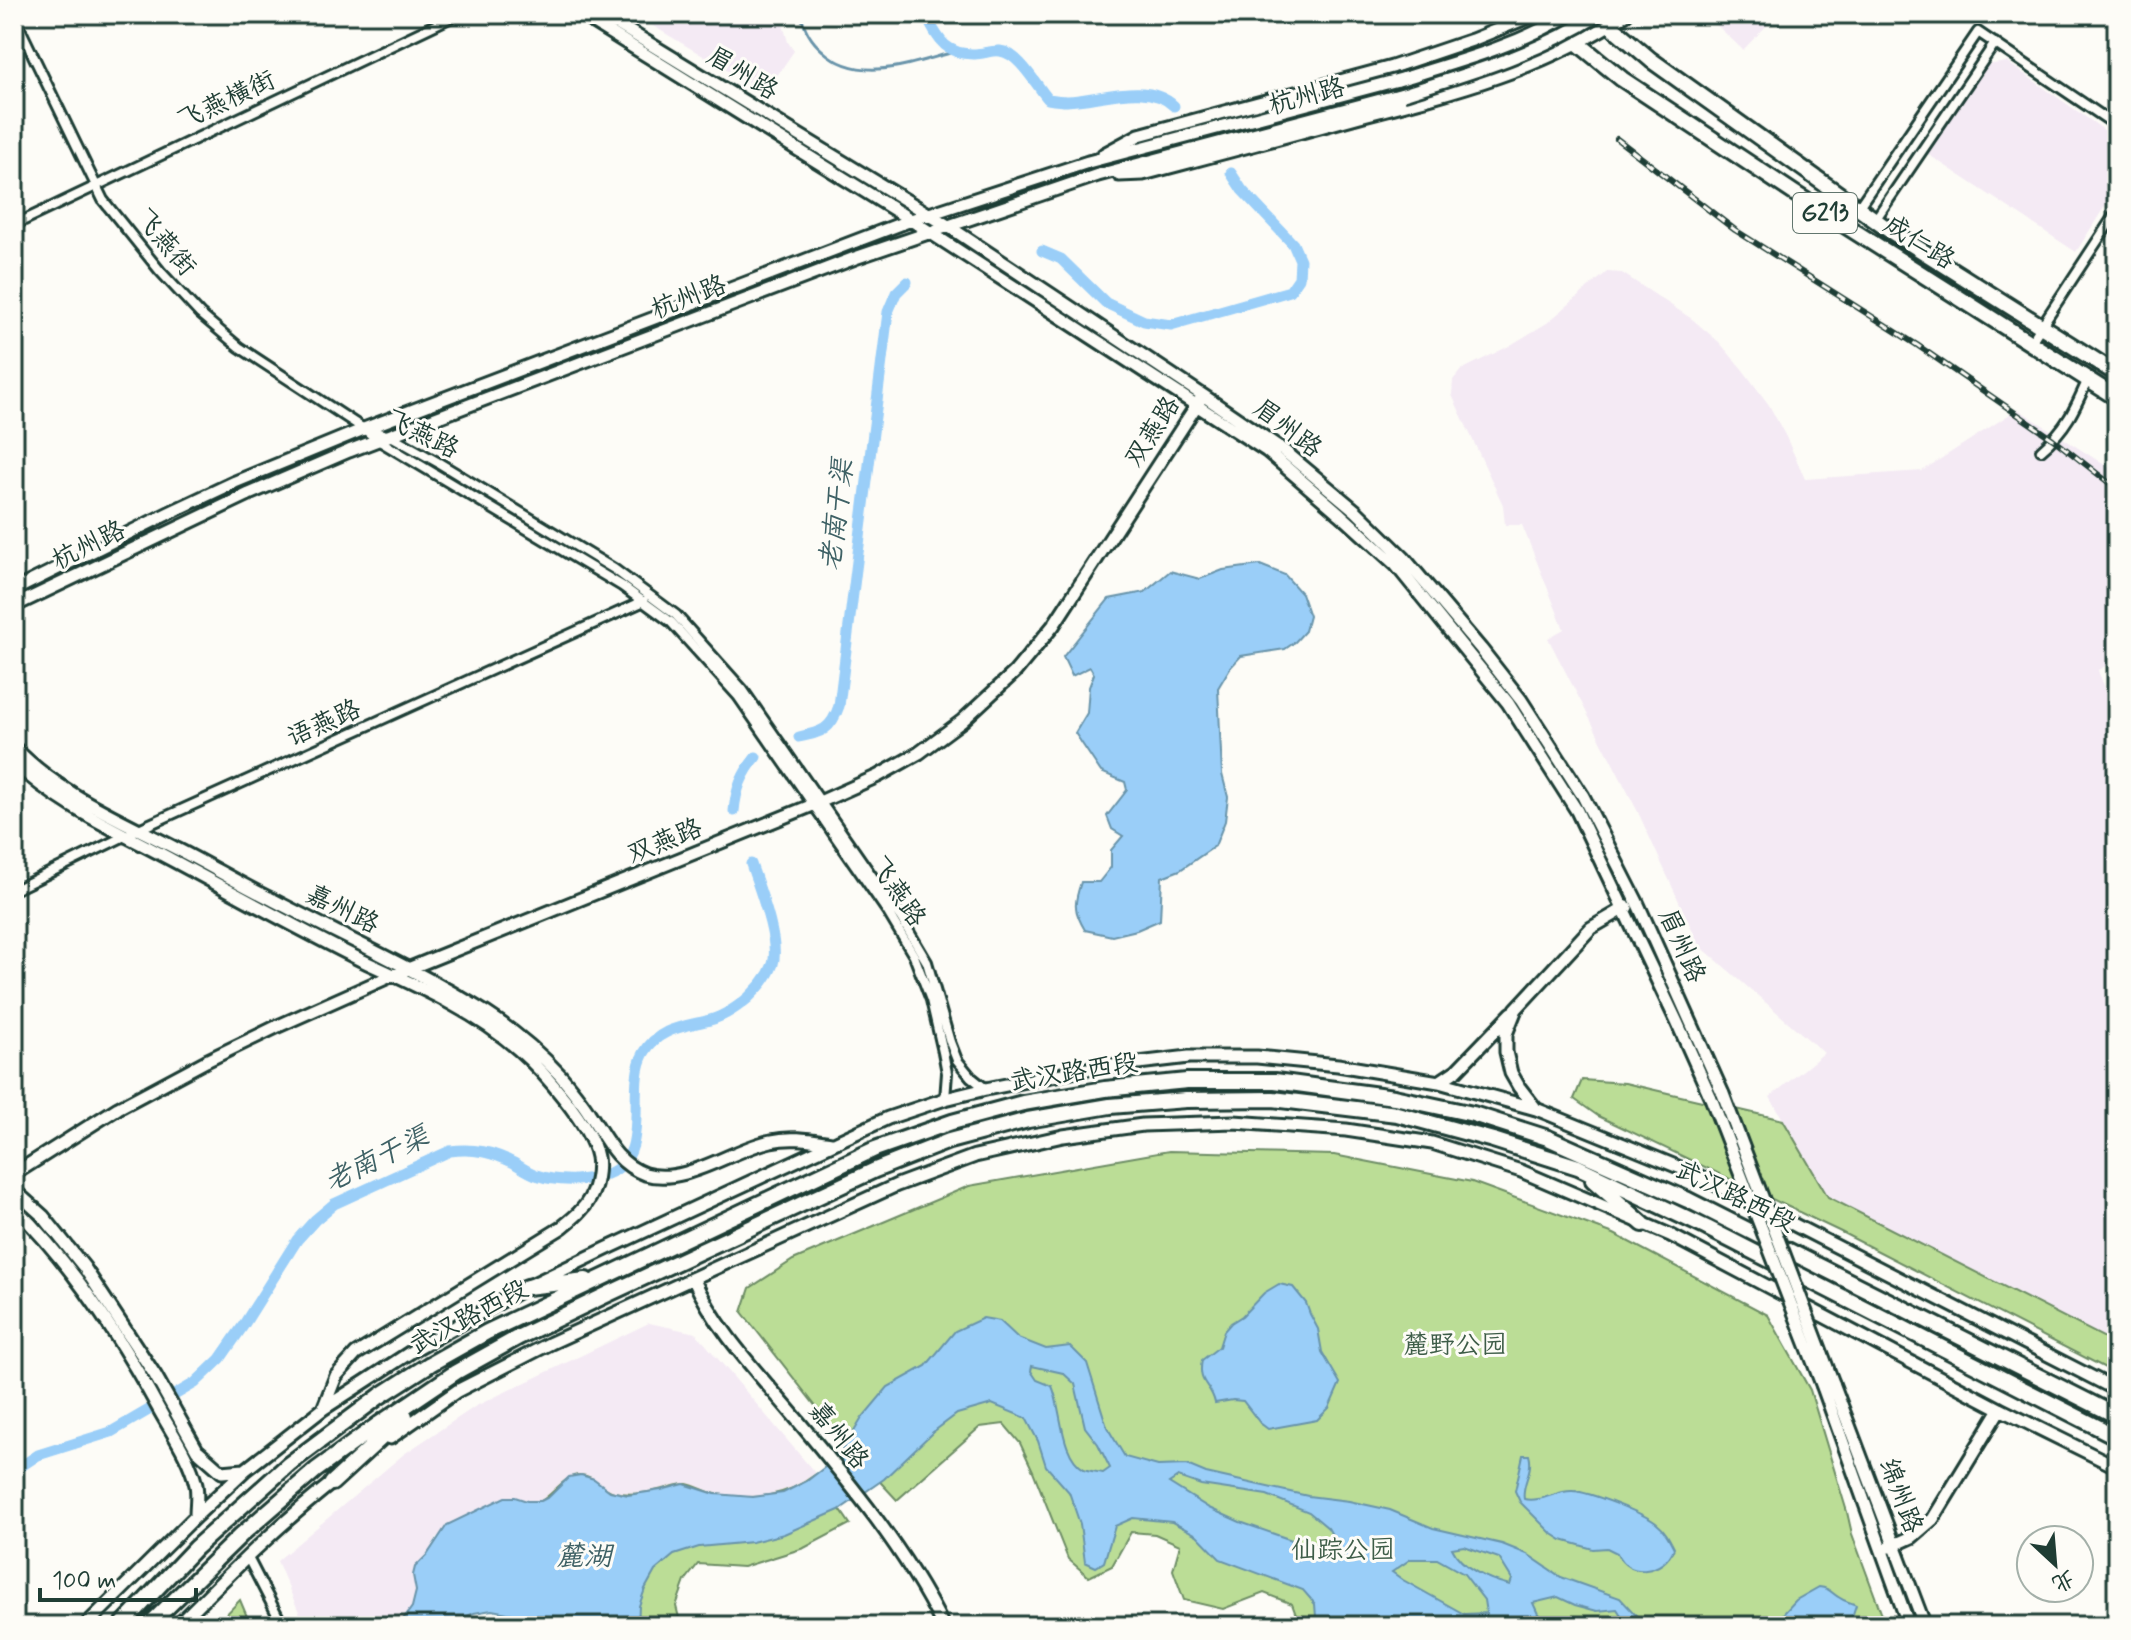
<svg xmlns="http://www.w3.org/2000/svg" width="2131" height="1640" viewBox="0 0 2131 1640" font-family="Mynerve,'LXGW WenKai TC',sans-serif">
  <style>
    .built { fill: #f4eaf4 }
    .green { fill: #bbdd96; stroke: #6d8d65; stroke-width: 2 }
    .water { fill: #9acef8; stroke: #6994aa; stroke-width: 2; fill-rule: evenodd }
    .lines { fill: none; stroke-linecap: round; stroke-linejoin: round }
    .stream { stroke: #6994aa; stroke-width: 3 }
    .canal { stroke: #9acef8; stroke-width: 11 }
    .street-casing { stroke: #1f3d34; stroke-width: 14 }
    .secondary-casing { stroke: #1f3d34; stroke-width: 17 }
    .highway-casing { stroke: #1f3d34; stroke-width: 20 }
    .street { stroke: #fdfcf7; stroke-width: 8 }
    .secondary { stroke: #fdfcf7; stroke-width: 11 }
    .highway { stroke: #fdfcf7; stroke-width: 14 }
    .rail-casing { stroke: #1f3d34; stroke-width: 6 }
    .rail { stroke: #fdfcf7; stroke-width: 3; stroke-dasharray: 9; stroke-linecap: butt }
    .secondary-bridge-casing { stroke: #1f3d34; stroke-width: 17; stroke-linecap: butt }
    .secondary-bridge { stroke: #fdfcf7; stroke-width: 11 }
    .labels { text-anchor: middle; dominant-baseline: central; stroke-width: 6; stroke-linejoin: round; paint-order: stroke }
    .shield { fill: #fdfcf7; stroke: #62766e; stroke-width: 2 }
    .shield-label { font-size: 24px; font-weight: bold; fill: #1f3d34 }
    .street-label { font-size: 26px; fill: #1f3d34; stroke: #fdfcf7 }
    .park-label { font-size: 26px; fill: #3e5d48; stroke: #fdfcf7 }
    .water-label { font-size: 28px; font-style: italic; fill: #3e6165; stroke: #fdfcf7 }
  </style>
  <rect width="100%" height="100%" fill="#fdfcf7"/>
  <filter id="ink" filterUnits="userSpaceOnUse"><feTurbulence type="fractalNoise" baseFrequency=".0125" numOctaves="2"/><feDisplacementMap in="SourceGraphic" scale="16" xChannelSelector="R" yChannelSelector="G"/><feConvolveMatrix kernelMatrix="1 2 1 2 8 2 1 2 1" color-interpolation-filters="sRGB"/></filter>
  <g filter="url(#ink)">
    <path class="built" d="M633,14H780L788,42L794,51L765,93Z
      M1705,14H1778L1743,50Z
      M2007,62L2117,139V187L2076,252L1926,153L1986,65Z
      M1607,272L1622,273L1692,319L1719,342L1743,370L1769,405L1786,437L1805,479L1922,471L2018,409L2117,473V660L2098,670L2117,729V1345L1828,1197L1770,1097L1824,1053L1699,945L1637,810L1548,638L1564,629L1522,525H1505L1503,505L1452,395L1453,380L1461,370L1509,346L1547,323Z
      M649,1323L696,1333L816,1474L783,1493L753,1497L715,1494L684,1484L661,1490L628,1495L610,1491L594,1479L569,1478L549,1497L541,1501H527L515,1497H505L437,1537L427,1555L415,1567L413,1575L416,1591L412,1607L401,1622L395,1626H305L277,1561L404,1454L476,1406Z"/>
    <path class="green" d="M1582,1080L1625,1083L1783,1120L1828,1197L2117,1344V1374L1841,1232L1598,1116L1574,1099Z
      M1169,1151L1334,1155L1472,1182L1614,1234L1768,1315L1810,1390L1847,1512L1852,1534L1886,1626H1300L1292,1604L1264,1593L1223,1609L1184,1600L1173,1570L1180,1545L1155,1534L1131,1532L1112,1566L1089,1577L1068,1559L1033,1471L1020,1443L1004,1424L980,1427L897,1500L846,1445L742,1312L750,1288L793,1260L969,1186Z
      M816,1474L850,1524L804,1548L743,1567L698,1564L685,1581L676,1606L681,1626H607L541,1501C554,1494 565,1474 581,1475C595,1476 602,1489 614,1492C629,1496 647,1493 663,1489C670,1488 679,1483 687,1484C697,1486 706,1492 716,1494C753,1501 786,1497 816,1474Z
      M240,1600L251,1626H215Z"/>
    <path class="water" d="M1260,565L1285,575L1301,593L1309,616L1305,631L1295,642L1285,649L1241,656L1230,668L1218,688L1222,774L1228,797L1225,821L1215,846L1180,870L1162,877L1160,920L1137,930L1112,936L1085,930C1073,910 1074,903 1081,882H1099L1111,867V850L1123,836L1112,829L1107,816L1127,790L1125,782L1101,772L1075,733L1087,713L1089,687L1094,674L1090,667L1072,676L1063,657L1109,599L1145,592L1170,571L1200,579L1223,570Z
      M1279,1284L1293,1287L1306,1303L1310,1314L1318,1329L1322,1352L1340,1383L1329,1408L1317,1420L1268,1429L1260,1423L1243,1401L1233,1400L1215,1403C1211,1383 1197,1385 1202,1360L1219,1347L1224,1331L1231,1323L1242,1316L1264,1293Z
      M983,1318L1000,1321L1018,1338L1046,1349L1070,1346L1087,1363L1107,1427L1125,1457L1158,1466L1187,1465L1206,1473L1308,1496L1349,1501L1390,1510L1433,1528L1502,1544L1527,1554L1561,1577L1620,1598L1646,1626H1628L1617,1609L1597,1611L1575,1605L1558,1597L1533,1603L1538,1614L1553,1626H1325L1316,1617L1315,1604L1303,1590L1220,1559L1197,1535L1172,1522L1133,1518L1115,1526L1104,1562L1096,1567L1085,1562L1080,1524L1069,1492L1046,1466L1038,1441L1026,1418L992,1404L957,1414L933,1432L884,1479L839,1510L784,1534L752,1542L699,1547L674,1555L655,1571L645,1589L639,1606L638,1626H545L523,1616L492,1610L474,1613L447,1626H395L401,1622L412,1607L416,1591L413,1575L415,1567L427,1555L447,1525L505,1497H515L527,1501H541L549,1497L569,1477L581,1475L594,1479L610,1491L628,1495L661,1490L684,1484L715,1494L753,1497L783,1493L807,1481L825,1467L846,1445L862,1418L888,1387L926,1366L955,1331ZM1032,1366L1063,1373L1075,1384L1085,1427L1098,1444L1110,1468L1103,1473C1098,1472 1089,1471 1084,1469C1060,1456 1062,1408 1052,1386L1037,1380L1031,1371ZM1178,1477L1201,1485L1267,1495L1309,1512L1328,1528L1346,1559L1330,1563L1306,1545L1240,1522L1209,1508L1169,1483ZM1464,1546L1499,1558L1512,1579L1510,1585C1489,1580 1461,1568 1452,1548ZM1411,1559H1437L1464,1574L1484,1600L1486,1613L1464,1614L1403,1580L1392,1572Z
      M1523,1455H1529C1534,1471 1521,1484 1524,1499C1542,1503 1556,1490 1573,1491C1590,1492 1643,1513 1656,1523C1665,1530 1669,1538 1674,1548C1665,1574 1627,1579 1617,1553L1607,1548L1593,1549L1562,1540L1551,1533L1520,1502L1515,1491Z
      M1819,1587C1830,1588 1831,1593 1840,1598C1845,1602 1851,1602 1856,1605L1849,1626H1772L1796,1600Z"/>
    <g class="lines">
      <path class="stream" d="M801,14C804,29 811,41 823,51C860,85 912,63 954,52"/>
      <path class="canal" d="M925,14C938,38 944,55 975,54C983,54 992,50 1000,51C1019,53 1036,85 1048,99C1054,100 1061,101 1067,101C1100,100 1147,80 1174,106
        M1042,251L1061,259L1106,303L1144,321L1171,325L1290,291L1299,278L1300,260L1293,244L1242,190L1231,173
        M799,737C822,732 831,730 839,706L888,312L896,293L907,282
        M734,811C736,789 742,774 756,757
        M14,1471L38,1455L111,1432L195,1383L220,1359L243,1326L297,1240L315,1220L334,1204L450,1151C474,1148 493,1152 514,1163C521,1167 528,1172 536,1175C557,1182 586,1182 607,1174C655,1157 624,1088 644,1053C658,1029 681,1027 706,1021C722,1018 735,1009 748,998C758,988 768,978 773,964C780,941 759,888 751,864"/>
      <g class="street-casing">
        <path id="street" d="M14,16L103,200L160,271L200,314L239,347L364,429
          M1858,208L1978,32L2117,126
          M1875,220L1995,43
          M14,225L458,14
          M2031,342L2117,211
          M2041,450C2066,429 2075,409 2088,379
          M14,890L139,829L644,601
          M945,1099L947,1073L943,1052L931,1000L914,956L887,911L738,696L671,622L622,586L378,440L364,429L391,436L439,463L614,569L676,615L743,690L901,918L927,962L950,1042L957,1060L971,1077L986,1089
          M247,1556L283,1626"/>
      </g>
      <g class="secondary-casing">
        <path id="secondary" d="M580,14L911,220L1267,451L1340,514L1396,565L1508,703L1577,811L1677,1022L1711,1098
          M601,14L948,226L1204,396L1283,450L1356,511L1404,558L1481,649L1521,700L1583,796L1637,902L1723,1094
          M1104,154L1139,135L1392,67L1472,40L1536,14
          M1119,175L1143,174C1215,155 1288,136 1360,116C1454,92 1545,69 1626,14
          M14,590L169,513L235,482L364,429L911,220L1088,162L1398,80
          M14,606L249,494L349,451L855,258L1098,175L1403,94
          M14,747C58,794 120,819 177,849C209,865 240,884 273,900C344,937 418,970 486,1013C514,1031 538,1051 560,1075C570,1087 581,1100 589,1113C605,1137 616,1164 645,1174C686,1186 732,1149 771,1141C792,1136 811,1140 831,1143
          M14,762C59,806 119,831 174,861C236,894 298,929 361,960C415,985 474,1010 519,1050C543,1071 591,1125 597,1157C599,1169 596,1187 590,1198C583,1211 572,1219 561,1228L356,1354L336,1376L323,1409
          M1439,1082L1457,1070L1512,1013
          M1536,1109L1519,1087L1511,1073L1506,1052V1034L1516,1009L1591,928L1627,907
          M14,1174L118,1108L206,1061L276,1027L393,975L813,805L878,776L919,753L962,721L1015,672L1053,626L1200,400
          M14,1190L43,1216L84,1267L155,1375L197,1450L222,1472L244,1470
          M14,1207C74,1266 121,1339 161,1413C174,1436 190,1459 196,1485C198,1494 196,1506 196,1516
          M693,1278C716,1330 758,1373 794,1416C849,1482 905,1549 943,1626
          M1833,1383L1925,1626
          M1823,1387L1909,1626
          M390,1438L457,1391L551,1343L897,1185L975,1156L1063,1136L1143,1125L1234,1122L1346,1130L1432,1143L1521,1171L1670,1235L2000,1409L2117,1467
          M1890,1547L1912,1537L1933,1519L2000,1409
          M85,1626L196,1516L245,1470L323,1409L417,1348L527,1287L606,1249L888,1118L945,1099L986,1089L1087,1069L1189,1057H1257L1338,1065L1439,1082L1536,1109L1693,1173L2117,1390
          M177,1626C229,1574 280,1523 338,1478"/>
      </g>
      <g class="highway-casing">
        <path id="highway" d="M1542,14L1622,79L1794,193L2117,398
          M1597,14L1651,60L1889,230L2117,374
          M1593,1180L1643,1224
          M527,1287L586,1280
          M332,1483L405,1416
          M121,1626L195,1548L289,1464L380,1396L430,1364L487,1332L875,1149L952,1122L1023,1103L1105,1089L1187,1081H1275L1394,1097L1473,1114L1548,1138L1688,1200L2117,1416
          M148,1626L241,1535L316,1470L379,1424L456,1372L519,1337L604,1296L875,1170L949,1141L1028,1120L1110,1106L1186,1100L1273,1099L1397,1114L1493,1140L1578,1167L1707,1228L2117,1437"/>
      </g>
      <use href="#street" class="street"/>
      <use href="#secondary" class="secondary"/>
      <use href="#highway" class="highway"/>
      <g class="rail-casing">
        <path id="rail" d="M1617,139L1735,230L1917,345L2053,439L2117,489"/>
      </g>
      <use href="#rail" class="rail"/>
      <g class="secondary-bridge-casing">
        <path id="secondary-bridge" d="M1398,80C1457,62 1517,46 1570,14
          M1403,94C1471,73 1539,53 1600,14
          M1723,1094L1833,1383
          M1711,1098L1823,1387"/>
      </g>
      <use href="#secondary-bridge" class="secondary-bridge"/>
    </g>
  </g>
  <g class="labels">
    <rect class="shield" x="1793" y="193" width="64" height="40" rx="6"/>
    <g class="shield-label">
      <text x="1825" y="213">G213</text>
    </g>
    <g class="street-label">
      <text transform="translate(742 74) rotate(31)">眉州路</text>
      <text transform="translate(1307 97) rotate(-15)">杭州路</text>
      <text transform="translate(227 101) rotate(-25)">飞燕横街</text>
      <text transform="translate(165 243) rotate(50)">飞燕街</text>
      <text transform="translate(1919 243) rotate(32)">成仁路</text>
      <text transform="translate(689 298) rotate(-21)">杭州路</text>
      <text transform="translate(1287 429) rotate(37)">眉州路</text>
      <text transform="translate(1153 432) rotate(-57)">双燕路</text>
      <text transform="translate(422 435) rotate(26)">飞燕路</text>
      <text transform="translate(89 546) rotate(-26)">杭州路</text>
      <text transform="translate(324 724) rotate(-24)">语燕路</text>
      <text transform="translate(665 842) rotate(-22)">双燕路</text>
      <text transform="translate(897 892) rotate(56)">飞燕路</text>
      <text transform="translate(342 910) rotate(26)">嘉州路</text>
      <text transform="translate(1681 946) rotate(66)">眉州路</text>
      <text transform="translate(1074 1073) rotate(-9)">武汉路西段</text>
      <text transform="translate(1735 1197) rotate(26)">武汉路西段</text>
      <text transform="translate(469 1318) rotate(-28)">武汉路西段</text>
      <text transform="translate(838 1436) rotate(51)">嘉州路</text>
      <text transform="translate(1900 1496) rotate(69)">绵州路</text>
    </g>
    <g class="park-label">
      <text x="1455" y="1346">麓野公园</text>
      <text x="1343" y="1551">仙踪公园</text>
    </g>
    <g class="water-label">
      <text transform="translate(838 515) rotate(-83)">老南干渠</text>
      <text transform="translate(377 1160) rotate(-26)">老南干渠</text>
      <text x="584" y="1557">麓湖</text>
    </g>
  </g>
  <rect width="2131" height="1640" fill="none" stroke="#fdfcf7" stroke-width="48"/>
  <rect x="24" y="24" width="2083" height="1592" fill="none" stroke="#1f3d34" stroke-width="3" filter="url(#ink)"/>
  <g transform="translate(2055 1564) rotate(154)"><circle r="38" fill="#fdfcf7" stroke="#a4b0a9" stroke-width="2"/>
  <path d="M0-6L14 30L0 20L-14 30Z" fill="#1f3d34"/>
  <text y="-12" font-size="22" font-weight="bold" text-anchor="middle" fill="#1f3d34">北</text>
  </g>
  <path d="M40 1588v12h156v-12" fill="none" stroke="#1f3d34" stroke-width="4"/>
  <text x="52" y="1588" font-size="24" fill="#1f3d34" stroke="#fdfcf7" stroke-width="6" paint-order="stroke">100 m</text>
</svg>
